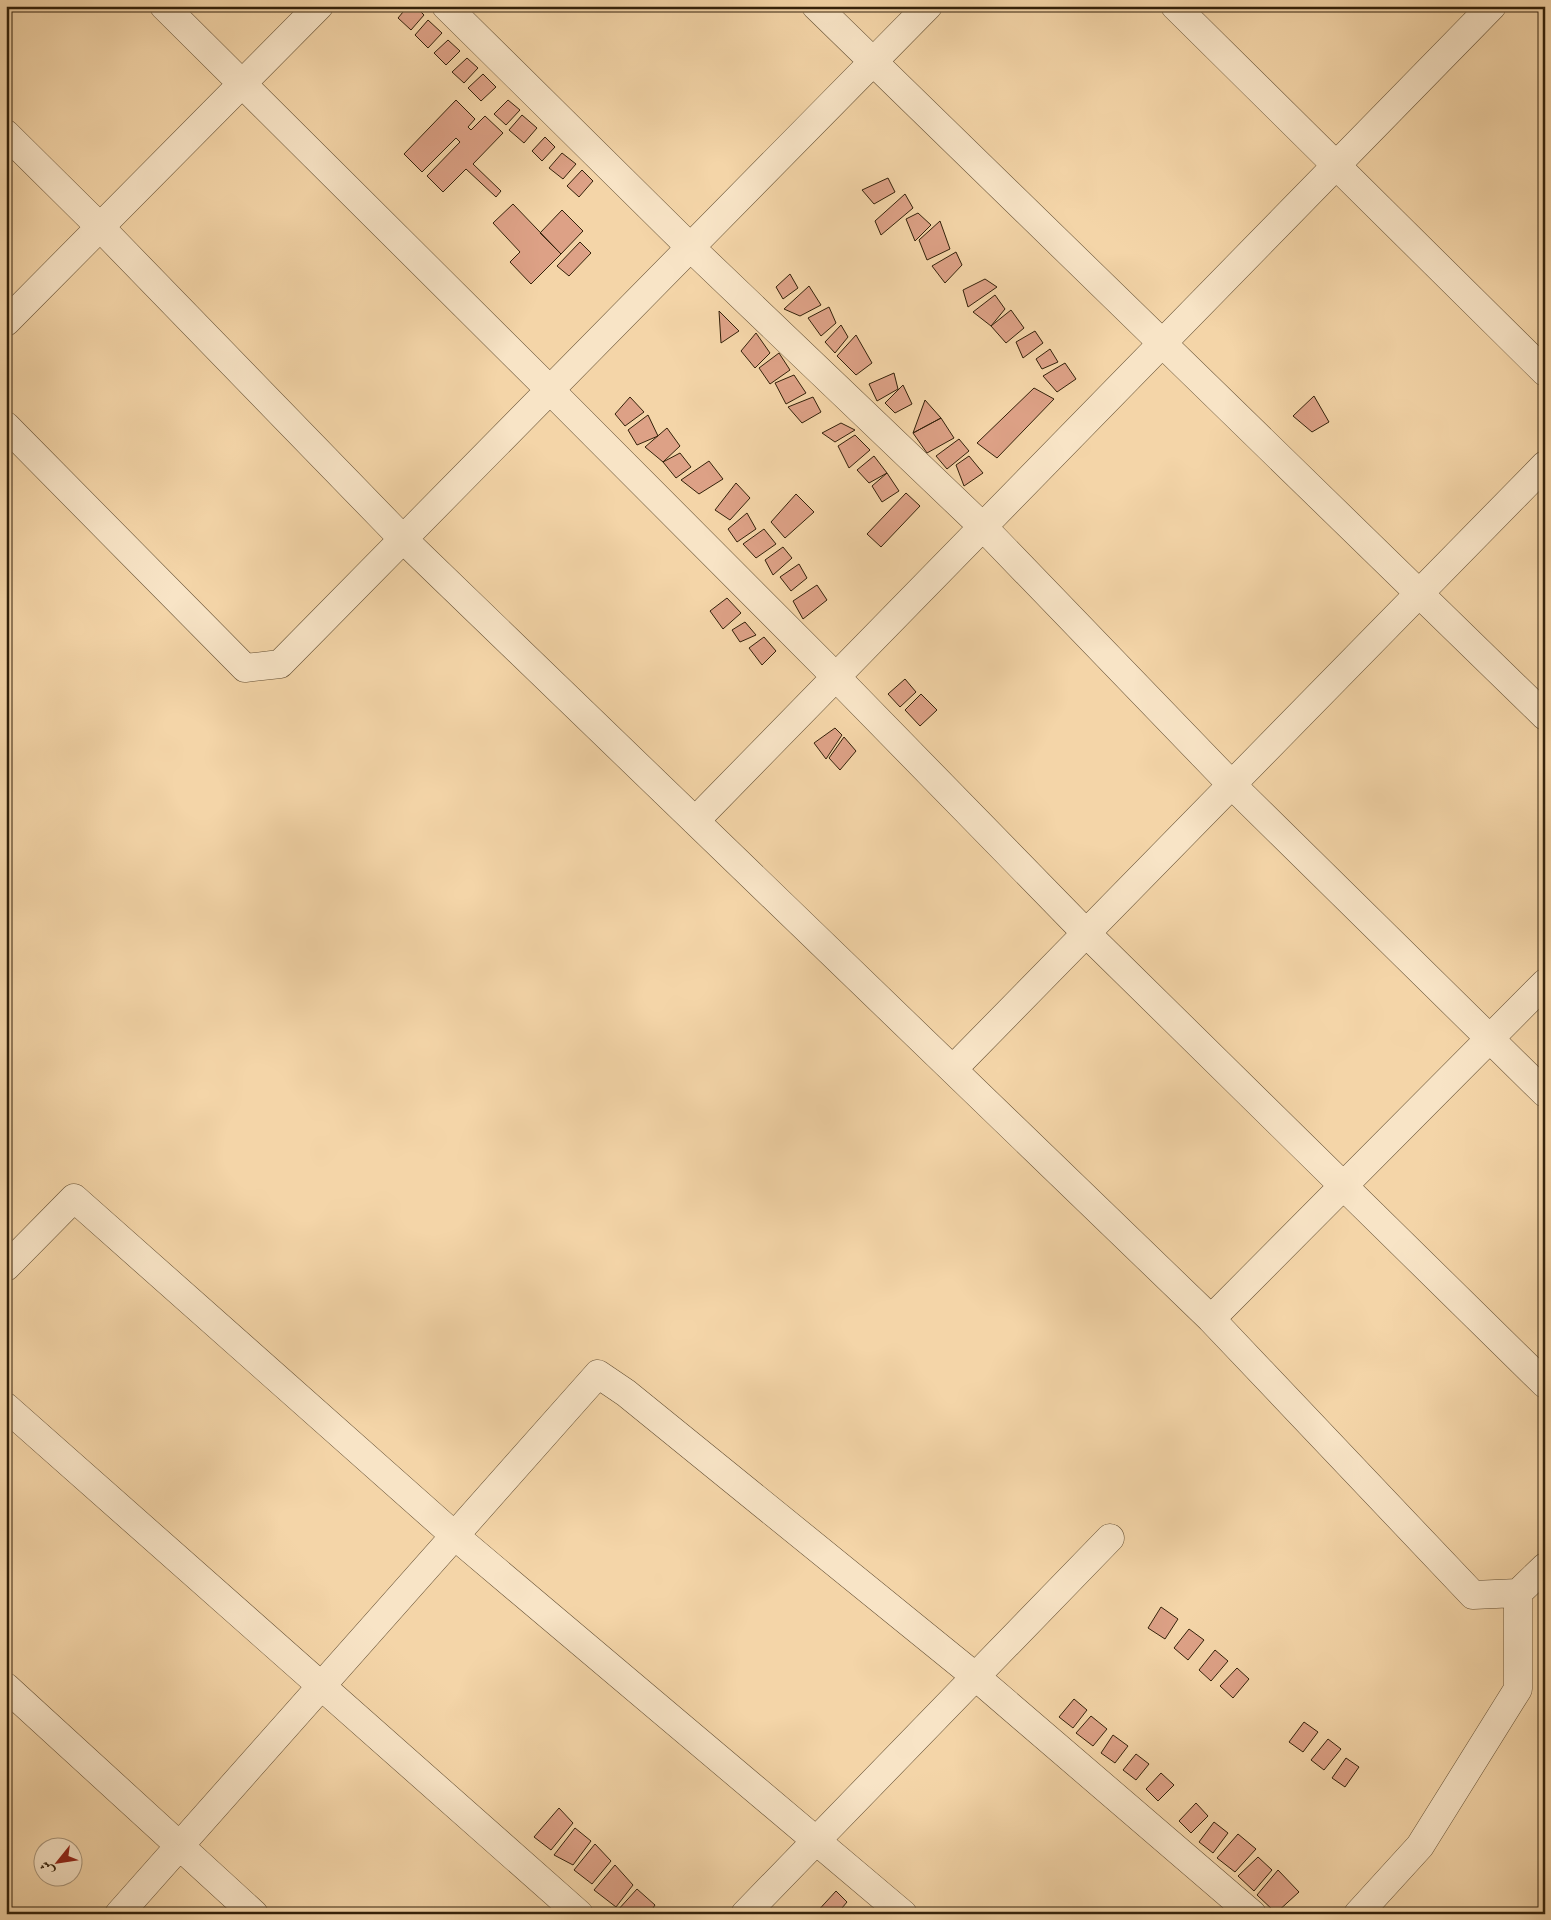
<svg xmlns="http://www.w3.org/2000/svg" width="1551" height="1920" viewBox="0 0 1551 1920" font-family="Vollkorn,Amiri,serif">
  <style>
    .building { fill: #dda186; stroke: #33210a }
    .lines { fill: none; stroke-linecap: round; stroke-linejoin: round }
    .minor-casing { stroke: #634e32; stroke-width: 29 }
    .minor { stroke: #f8e4c6; stroke-width: 28 }
  </style>
  <rect width="100%" height="100%" fill="#f4d5a8"/>
  <filter id="stains"><feTurbulence type="fractalNoise" baseFrequency=".004" numOctaves="4"/><feColorMatrix values="0 0 0 0 .2 0 0 0 0 .09 0 0 0 0 .02 0 0 0 .5 -.17"/></filter>
  <radialGradient id="worn" r=".72"><stop offset=".6" stop-color="#630" stop-opacity="0"/><stop offset="1" stop-color="#630" stop-opacity=".3"/></radialGradient>
  <path class="building" d="M408,6H415L424,15L411,30L398,18Z
    M428,20L442,33L428,48L415,35Z
    M448,40L460,51L446,65L434,53Z
    M467,58L478,68L464,83L452,72Z
    M483,74L496,87L481,101L468,88Z
    M456,100L475,119L468,127L471,130L485,116L503,133L473,164L501,191L496,197L466,169L443,192L427,176L460,142L456,138L422,172L404,154Z
    M508,100L520,110L506,125L494,114Z
    M522,115L537,128L524,143L509,130Z
    M545,137L555,147L542,161L532,151Z
    M562,153L576,164L563,179L549,168Z
    M582,170L593,181L579,197L567,186Z
    M888,178L895,192L874,204L862,190Z
    M905,194L913,208L881,235L875,221Z
    M513,204L561,254L531,284L510,262L520,252L493,223Z
    M562,210L583,231L561,254L540,233Z
    M918,213L931,225L915,241L906,219Z
    M940,221L950,249L927,260L919,240Z
    M580,242L591,253L569,276L557,266Z
    M956,252L962,265L945,283L932,266Z
    M790,274L798,288L783,299L776,287Z
    M985,279L997,287L968,307L963,290Z
    M809,286L821,305L800,316L784,309Z
    M995,295L1005,309L991,326L973,312Z
    M829,307L836,323L821,336L808,318Z
    M1011,310L1024,328L1006,343L991,326Z
    M719,311L739,331L721,343Z
    M841,325L848,337L835,353L825,342Z
    M1035,331L1043,343L1023,358L1016,342Z
    M756,333L770,353L755,368L741,351Z
    M856,335L872,363L856,375L837,356Z
    M1050,349L1058,362L1042,369L1036,359Z
    M779,353L790,370L770,384L759,368Z
    M1065,363L1076,379L1057,392L1043,376Z
    M894,373L898,389L877,401L869,384Z
    M794,375L806,393L786,404L775,383Z
    M903,385L912,404L895,413L885,403Z
    M1034,388L1054,399L997,458L977,443Z
    M1314,396L1329,422L1312,432L1293,416Z
    M630,397L644,412L625,426L615,414Z
    M813,397L821,412L802,423L788,407Z
    M925,400L941,418L913,433Z
    M648,415L658,436L637,445L628,430Z
    M941,418L954,438L927,453L913,433Z
    M841,423L855,430L835,442L822,433Z
    M667,428L680,446L663,462L645,447Z
    M855,435L870,450L849,468L838,446Z
    M959,439L969,451L947,469L936,456Z
    M680,453L691,467L676,478L663,462Z
    M874,456L887,473L869,483L857,470Z
    M969,456L983,473L964,486L956,465Z
    M709,461L723,479L699,494L681,480Z
    M887,473L899,491L882,502L872,486Z
    M736,483L750,498L730,520L715,510Z
    M906,493L920,506L881,547L867,534Z
    M796,494L814,512L785,538L771,522Z
    M747,513L756,529L737,542L728,529Z
    M764,529L776,544L756,558L743,544Z
    M783,547L792,558L773,575L765,560Z
    M799,564L807,578L791,591L780,577Z
    M817,585L827,600L803,619L793,601Z
    M727,598L741,613L723,629L710,611Z
    M745,622L756,635L740,642L732,630Z
    M764,637L776,651L762,665L749,648Z
    M905,679L916,692L900,707L888,694Z
    M921,694L937,710L920,726L905,710Z
    M835,728L842,735L826,759L814,743Z
    M844,737L856,751L840,770L829,758Z
    M1161,1607L1178,1619L1165,1639L1148,1628Z
    M1189,1629L1204,1640L1188,1660L1174,1648Z
    M1215,1650L1228,1661L1211,1681L1199,1670Z
    M1237,1668L1249,1679L1233,1698L1220,1686Z
    M1074,1699L1087,1710L1073,1728L1059,1717Z
    M1091,1716L1107,1729L1093,1746L1076,1733Z
    M1304,1722L1318,1732L1303,1752L1289,1742Z
    M1113,1735L1128,1746L1115,1763L1101,1753Z
    M1328,1739L1341,1749L1324,1770L1311,1760Z
    M1136,1754L1149,1764L1136,1780L1123,1770Z
    M1346,1758L1359,1767L1345,1787L1332,1778Z
    M1161,1773L1174,1785L1158,1801L1146,1789Z
    M1196,1803L1208,1816L1191,1833L1179,1821Z
    M559,1808L573,1823L551,1850L534,1837Z
    M1214,1822L1228,1833L1213,1853L1199,1842Z
    M575,1828L591,1841L573,1865L554,1855Z
    M1238,1834L1256,1849L1235,1872L1217,1858Z
    M595,1844L611,1861L592,1884L574,1870Z
    M1258,1857L1272,1870L1254,1891L1238,1876Z
    M615,1865L633,1885L616,1907L594,1890Z
    M1278,1870L1299,1892L1276,1913L1257,1895Z
    M637,1889L655,1905L649,1914H620L617,1911Z
    M836,1891L847,1902L837,1914H815Z"/>
  <g class="lines">
    <g class="minor-casing">
      <path id="minor" d="M164,6L550,390L836,677L1086,933L1545,1384
        M446,6L690,247L983,527L1232,785L1545,1093
        M816,6L1545,716
        M1175,6L1545,372
        M6,134L100,227L403,539L1211,1319L1473,1595L1518,1593L1545,1567
        M6,322L319,6
        M6,426L245,668L280,664L928,6
        M695,821L1492,6
        M953,1069L1545,465
        M6,1267L74,1198L455,1536L903,1914
        M1211,1319L1545,983
        M6,1407L579,1914
        M6,1687L254,1914
        M119,1914L598,1374L626,1393L976,1677L1252,1914
        M745,1914L1110,1538
        M1358,1914L1420,1846L1518,1689V1593"/>
    </g>
    <use href="#minor" class="minor"/>
  </g>
  <rect width="1551" height="1920" fill="none" stroke="#f4d5a8" stroke-width="25"/>
  <rect x="8" y="8" width="1536" height="1905" fill="none" stroke="#33210a" stroke-width="2.5"/>
  <rect x="12" y="12" width="1526" height="1895" fill="none" stroke="#33210a"/>
  <g transform="translate(58 1862) rotate(240)"><circle r="24" fill="#f8e4c6" stroke="#a9967b"/>
  <path d="M0-4L9 19L0 12L-9 19Z" fill="#8f2418"/>
  <text y="-8" font-size="14" font-weight="bold" text-anchor="middle" fill="#33210a">ش</text>
  </g>
  <rect width="100%" height="100%" filter="url(#stains)"/>
  <rect width="100%" height="100%" fill="url(#worn)"/>
</svg>
